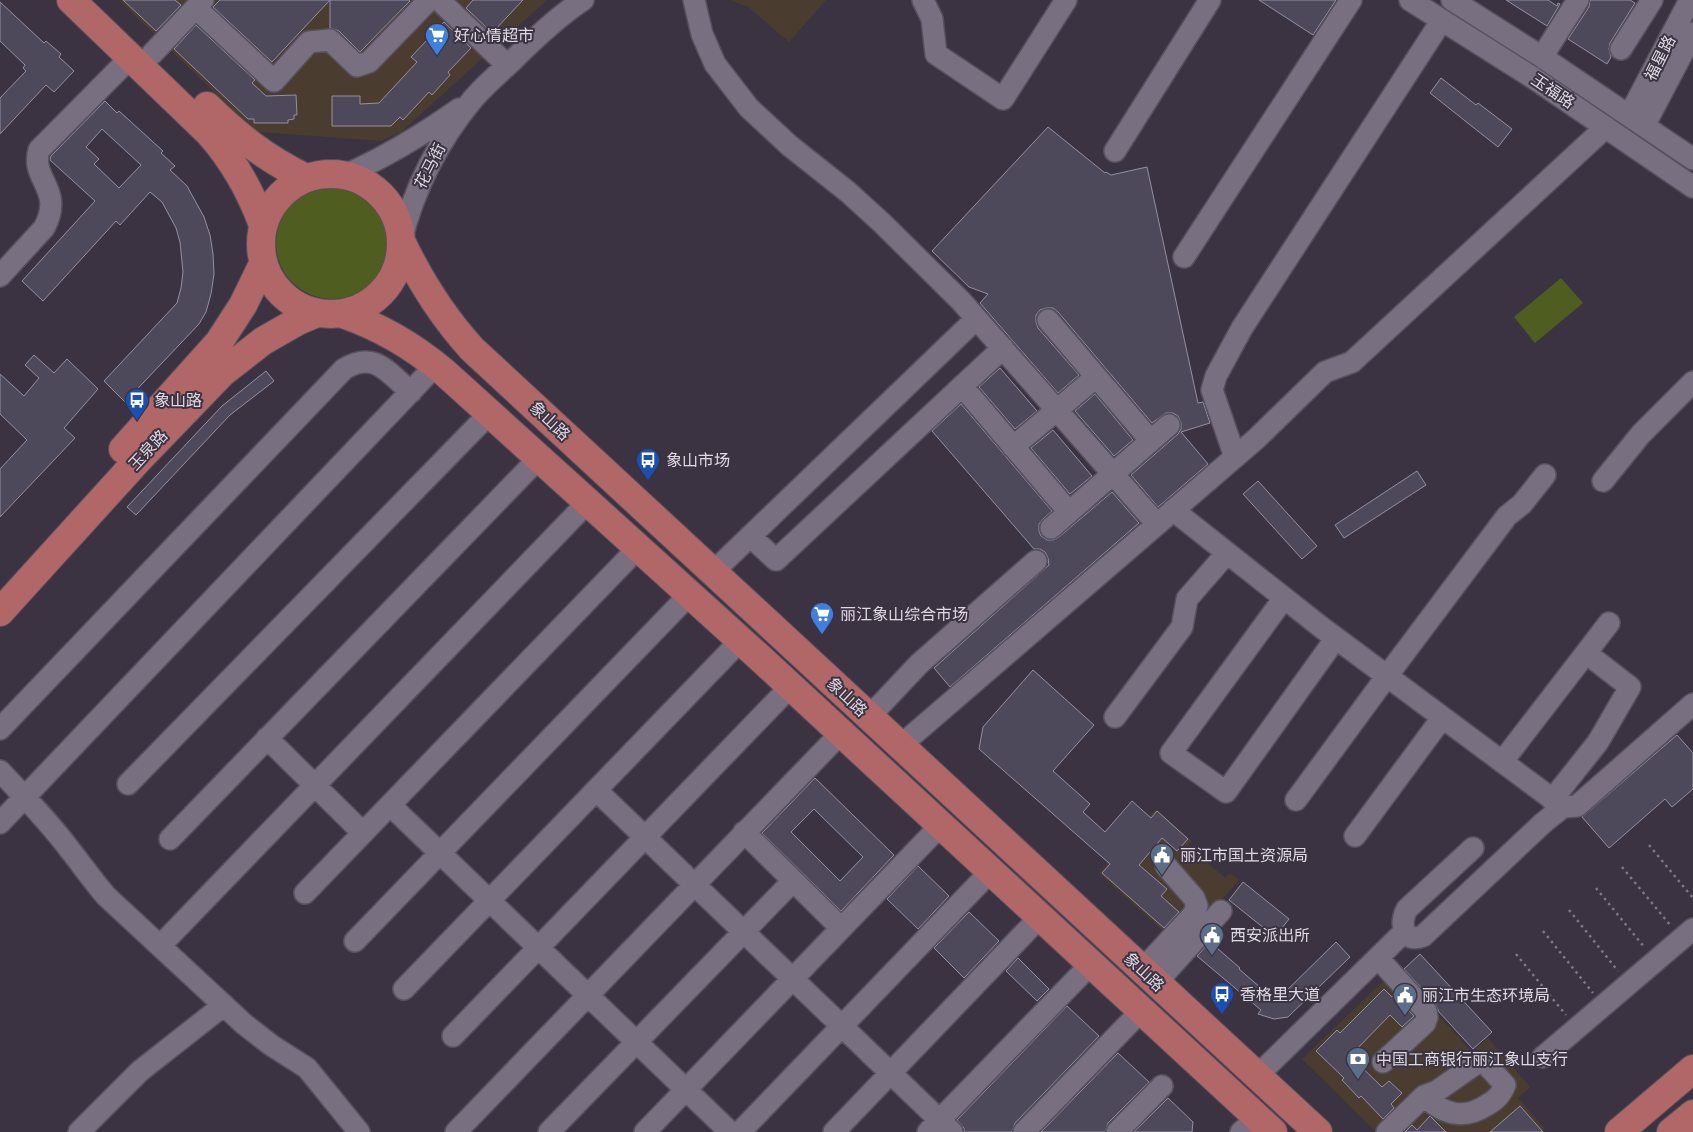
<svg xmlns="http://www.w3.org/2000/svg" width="1693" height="1132" viewBox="0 0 1693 1132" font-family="'Roboto Serif','Noto Sans SC',serif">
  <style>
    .commercial { fill: #4a3c2e }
    .green { fill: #4f5d21 }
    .building { fill: #4d495a; stroke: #9490a3; fill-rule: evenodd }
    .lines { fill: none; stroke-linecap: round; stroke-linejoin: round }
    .minor-casing { stroke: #57505d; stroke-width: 24 }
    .major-casing { stroke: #57505d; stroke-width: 30 }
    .path { stroke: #7e7784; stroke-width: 2.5; stroke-dasharray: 2.5 4; stroke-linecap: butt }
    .minor { stroke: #787081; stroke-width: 21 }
    .major { stroke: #b16667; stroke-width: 28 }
    .labels { text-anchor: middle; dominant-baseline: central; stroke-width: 4; stroke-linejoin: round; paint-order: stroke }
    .poi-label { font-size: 16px; fill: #ded9e3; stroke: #3b3342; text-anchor: start }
    .street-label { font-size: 16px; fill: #ded9e3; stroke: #3b3342 }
  </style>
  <rect width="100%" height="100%" fill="#3b3342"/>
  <path class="commercial" d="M119,0H547L401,132L381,141L260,132L246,123Z
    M730,0H826L789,42L748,7Z
    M1156,809L1192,841L1188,846L1225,878L1230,873L1239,880L1181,947L1099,873Z
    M1396,969L1472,1052L1488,1038L1530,1087L1518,1098L1545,1129L1542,1132H1376L1302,1059Z"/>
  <path class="green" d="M276 243a56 56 0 1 1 112 0a56 56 0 1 1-112 0Z
    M1561,278L1583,303L1535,343L1514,317Z"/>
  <path class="building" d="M123,0H175L181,5L156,31Z
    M220,0H409L410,1L360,52L339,31L330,28V0L272,62L213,7Z
    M473,0H523L492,33L466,8Z
    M1259,0H1336L1313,35Z
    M1506,0H1548L1557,6L1558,3L1560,4L1547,26Z
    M1590,0H1630L1635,3L1610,43L1609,49L1611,57L1607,64L1568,39L1589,7Z
    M0,2L44,43L46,41L61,54L59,57L74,71L54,92L46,85L0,134V98L26,71L23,68L25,65L0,41Z
    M444,22L471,48L448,72L450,75L432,95L429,92L403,120L400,117L391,126H332V96H360V104L379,103L417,62L411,57Z
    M196,25L255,80L252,83L266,96L296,95L297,115H294V119L288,120V123H254V119H248L174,49Z
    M1441,78L1476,105L1478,103L1512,129L1498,147L1430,93Z
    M105,101L117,113L119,111L163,151L161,153L175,166L170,170L187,186L204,217L210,235L213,254L214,274L211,294L206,312L199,324L125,402L104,381L177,303L181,288L183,272L180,242L176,228L162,202L150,192L120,225L116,221L43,301L22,281L95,201L50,160L51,156ZM102,129L141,165L119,188L94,164L99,159L86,147Z
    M1048,127L1105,173L1106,172L1111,175L1147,167L1198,403L1203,402L1210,423L1181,432L1208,464L1158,507L1131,475L1178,434L1181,429V423L1178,416L1173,413H1166L1152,423L1058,312L1053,308H1046L1040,310L1036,315V322L1038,328L1079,375L1058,393L980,303L988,294L969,287L932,251Z
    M34,355L54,373L67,359L98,389L64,428L75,438L0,517V469L27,440L0,414V374L24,396L39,378L25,365Z
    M1000,368L1037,411L1015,429L979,387Z
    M266,371L274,381L230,415L136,515L127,507L222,406Z
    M1095,394L1133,440L1114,456L1075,411Z
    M961,404L1052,511L1043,519L1039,524V531L1041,536L1047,540H1053L1059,537L1112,492L1139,523L950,687L934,668L1049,565L1048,558L1045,552L1040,549H1034L932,431Z
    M1053,430L1092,476L1070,494L1031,448Z
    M1417,471L1426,485L1344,538L1335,525Z
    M1258,481L1317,546L1302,559L1243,494Z
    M1033,670L1094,725L1053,771L1090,804L1083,812L1105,832L1132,801L1151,818L1157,811L1188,839L1177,851L1162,838L1139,865L1167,889L1161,896L1179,912L1164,928L1102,873L1110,864L979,749L983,727Z
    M1677,735L1693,753V789L1672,807L1665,799L1609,848L1582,817Z
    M815,778L894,855L841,911L762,833ZM814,809L863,857L840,881L791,832Z
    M918,866L949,896L918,929L887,899Z
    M1243,882L1289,919L1275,937L1229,900Z
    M969,912L999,941L964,978L934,948Z
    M1210,942L1240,968L1239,969L1276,1001L1336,942L1350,957L1288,1017L1274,1019L1258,1014L1261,1010L1197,956Z
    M1420,954L1492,1032L1473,1049L1439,1012L1435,1003L1404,969Z
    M1018,958L1049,989L1037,1001L1006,971Z
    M1384,989L1392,997L1394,995L1414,1016L1402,1027L1390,1015L1350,1056L1382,1087L1389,1081L1402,1093L1391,1104L1394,1108L1383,1119L1361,1096L1359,1098L1342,1080L1344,1078L1316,1051L1337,1030L1340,1033Z
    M1067,1006L1099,1036L1015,1123L1012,1132H964V1128L957,1120Z
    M1118,1053L1149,1082L1108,1123L1105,1132H1041Z
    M1168,1098L1193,1122L1192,1132H1134Z
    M1520,1106L1543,1132H1490Z
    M1430,1116L1446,1132H1405L1412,1125L1417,1130Z"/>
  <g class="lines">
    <g class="minor-casing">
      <path id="minor" d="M439,0L507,65
        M694,0L702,34L715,64L749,108L790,146L848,192L882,223L961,301L1157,524
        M923,0L932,19L936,54L1003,99L1066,0
        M1410,0L1532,77L1693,187
        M1452,0L1542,57L1693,159
        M196,8L274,81L309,42L330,40L357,66L369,62L429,0
        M1621,49L1652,0
        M152,54L203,0
        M1542,57L1578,0
        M1629,116L1690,0
        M1644,126L1693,33
        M1115,151L1210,0
        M345,175C386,157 422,135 459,109
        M401,241C414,189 438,141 473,99C484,86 498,74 511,62C533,40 557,17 583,0
        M1184,257L1351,0
        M0,276L44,228C65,189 30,180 39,150L131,57
        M1048,320L1151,441
        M962,386L1069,512
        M1013,447L1096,377
        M1235,457L1212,390L1216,376L1242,328L1442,20
        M1603,481L1641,434L1693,382
        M1173,510L1321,627L1563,807
        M1051,528L1169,425
        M750,536L776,560L1003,348
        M713,572L976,319
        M1284,598L1171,753L1226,792L1336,638
        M869,717L919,664L1036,561
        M1115,717L1182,627L1187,599L1227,553
        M0,729L344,369C375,350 388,373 411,392
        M267,738L363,833
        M900,746L1256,439L1325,372L1352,362L1606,127
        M1502,762L1609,623
        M0,771C24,796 49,822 70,850C82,865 93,881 106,896L244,1024L271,1045L307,1068L359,1132
        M128,784L490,413
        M596,790L952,1132
        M1296,800L1387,676L1507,516L1522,504L1545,475
        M1552,800L1598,742L1630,687L1586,653
        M390,805L730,1132
        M0,823L436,365
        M744,832L841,928
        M1355,836L1442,718
        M170,839L539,458
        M1473,848L1407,909C1399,923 1403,944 1423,936L1543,823L1563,807L1577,806L1693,704
        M305,893L639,547
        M355,941L690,594
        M160,946L588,502
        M1378,958L1426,1011L1427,1017L1425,1023L1383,1062
        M1142,970L1193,915L1197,906L1194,898L1166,866
        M1156,983L1221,911
        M404,989L741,640
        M453,1036L791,686
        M1543,1057L1693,929
        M1257,1076L1404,932
        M79,1132L140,1071L224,1005
        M456,1132L841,733
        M549,1132L793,881
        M645,1132L941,825
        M740,1132L991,871
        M834,1132L1040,917
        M928,1132L1091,964
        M1024,1132L1142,1010
        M1117,1132L1162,1086
        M1241,1132L1258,1118
        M1387,1132L1424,1096L1437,1091L1477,1063L1484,1062L1505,1085C1501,1095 1496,1100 1487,1105C1464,1120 1444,1115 1424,1096"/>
    </g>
    <g class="major-casing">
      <path id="major" d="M71,0L209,133C234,161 250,190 263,225
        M207,106C239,137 265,158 306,178
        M261 244a70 70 0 1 1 140 0a70 70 0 1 1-140 0Z
        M401,241C420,281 442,316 472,349L1318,1132
        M343,314C381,327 413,346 444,372L759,657L1273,1132
        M123,449L219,342L243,305L263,264
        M0,612L139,459L222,373L263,341L298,321L317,313
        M1619,1132L1693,1069
        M1671,1132L1693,1114"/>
    </g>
    <path class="path" d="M1649,845L1693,898
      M1622,867L1671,926
      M1596,888L1645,948
      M1569,910L1618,971
      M1543,931L1593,993
      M1516,954L1566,1015"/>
    <use href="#minor" class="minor"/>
    <use href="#major" class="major"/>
  </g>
  <defs>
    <g id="supermarket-pin" transform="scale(1.25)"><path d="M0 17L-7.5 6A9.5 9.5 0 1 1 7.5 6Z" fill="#3f7fe0" stroke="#3b3342"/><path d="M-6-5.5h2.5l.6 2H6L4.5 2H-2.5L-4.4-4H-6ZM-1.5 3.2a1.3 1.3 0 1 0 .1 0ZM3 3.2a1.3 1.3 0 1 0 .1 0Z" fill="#fff"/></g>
    <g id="bus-pin" transform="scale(1.25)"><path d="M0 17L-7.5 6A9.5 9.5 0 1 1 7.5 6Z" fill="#1a4fb4" stroke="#3b3342"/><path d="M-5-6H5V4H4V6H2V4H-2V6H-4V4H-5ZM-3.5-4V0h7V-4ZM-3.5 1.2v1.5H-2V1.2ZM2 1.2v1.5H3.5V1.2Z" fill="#fff"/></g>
    <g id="civic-pin" transform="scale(1.25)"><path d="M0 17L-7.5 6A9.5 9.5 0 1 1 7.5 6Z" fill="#5c6f8a" stroke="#3b3342"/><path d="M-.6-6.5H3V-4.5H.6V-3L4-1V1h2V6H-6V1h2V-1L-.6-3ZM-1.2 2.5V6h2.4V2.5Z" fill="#fff"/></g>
    <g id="bank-pin" transform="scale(1.25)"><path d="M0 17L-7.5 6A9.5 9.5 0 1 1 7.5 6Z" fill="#5c6f8a" stroke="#3b3342"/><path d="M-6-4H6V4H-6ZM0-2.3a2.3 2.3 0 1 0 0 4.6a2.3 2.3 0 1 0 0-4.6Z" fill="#fff"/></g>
  </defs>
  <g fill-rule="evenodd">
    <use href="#supermarket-pin" x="437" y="35"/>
    <use href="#bus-pin" x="137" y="400"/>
    <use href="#bus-pin" x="648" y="460"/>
    <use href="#supermarket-pin" x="822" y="614"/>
    <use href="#civic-pin" x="1162" y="855"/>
    <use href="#civic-pin" x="1212" y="935"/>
    <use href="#bus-pin" x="1222" y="994"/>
    <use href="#civic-pin" x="1405" y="995"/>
    <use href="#bank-pin" x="1358" y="1059"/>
  </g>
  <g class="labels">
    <g class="poi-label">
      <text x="454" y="35">好心情超市</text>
      <text x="154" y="400">象山路</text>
      <text x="666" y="460">象山市场</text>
      <text x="840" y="614">丽江象山综合市场</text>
      <text x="1180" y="855">丽江市国土资源局</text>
      <text x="1230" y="935">西安派出所</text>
      <text x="1240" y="994">香格里大道</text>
      <text x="1422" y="995">丽江市生态环境局</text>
      <text x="1376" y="1059">中国工商银行丽江象山支行</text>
    </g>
    <g class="street-label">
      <text transform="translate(1660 58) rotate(-63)">福星路</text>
      <text transform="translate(1553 91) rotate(34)">玉福路</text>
      <text transform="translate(430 166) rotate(-63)">花马街</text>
      <text transform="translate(550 421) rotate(43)">象山路</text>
      <text transform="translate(148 450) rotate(-47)">玉泉路</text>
      <text transform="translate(847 697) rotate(43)">象山路</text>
      <text transform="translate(1144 972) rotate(43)">象山路</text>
    </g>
  </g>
</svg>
